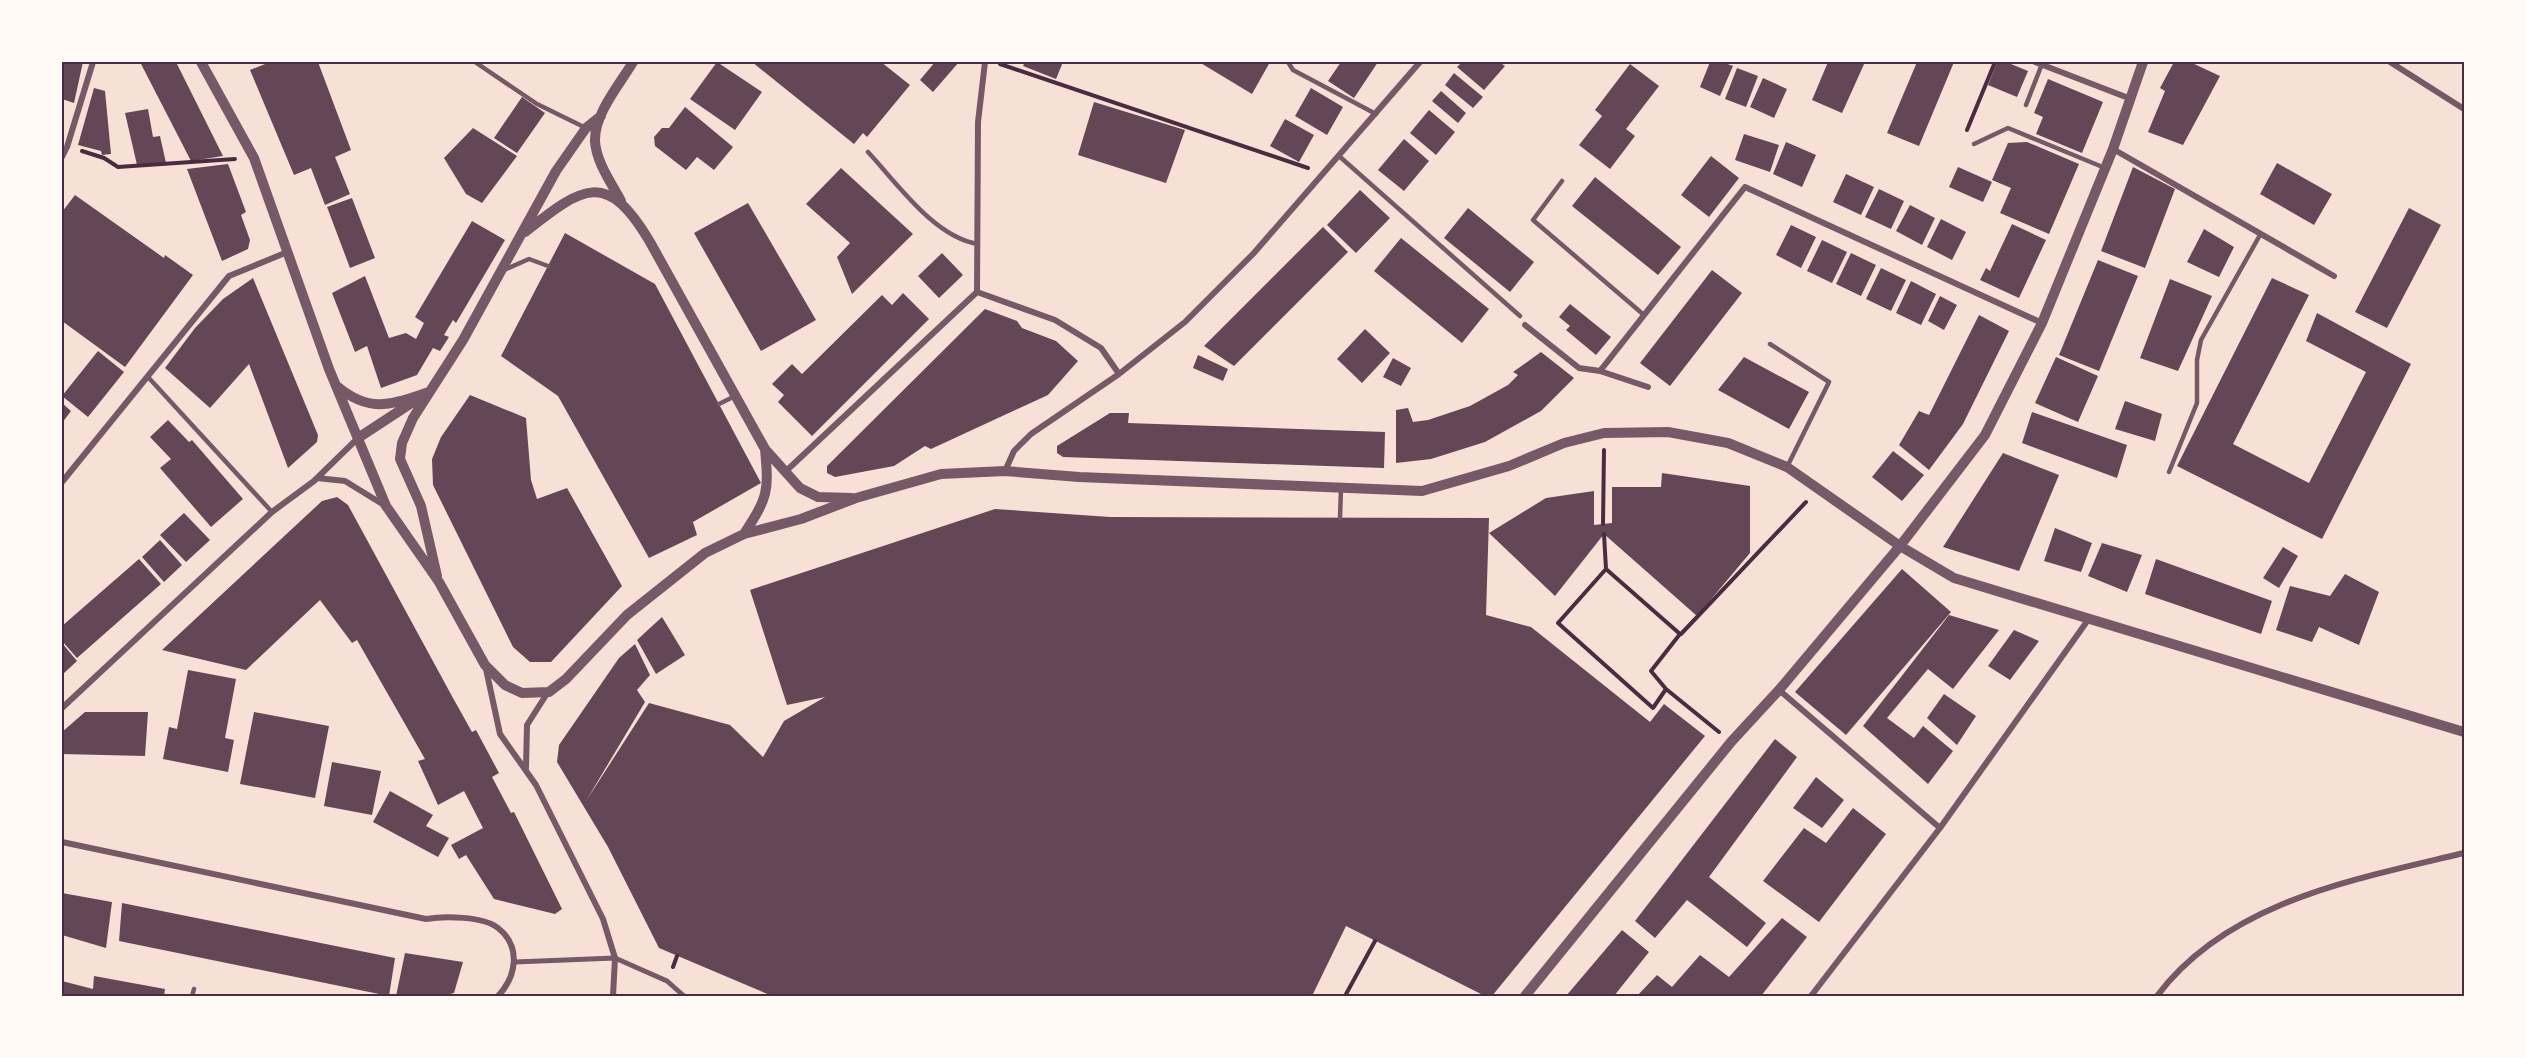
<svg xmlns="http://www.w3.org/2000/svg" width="2526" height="1058" viewBox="0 0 2526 1058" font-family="Manrope,sans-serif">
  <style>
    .building { fill: #644757 }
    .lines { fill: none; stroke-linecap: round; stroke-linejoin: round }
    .path { stroke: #4a2c40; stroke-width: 4 }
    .service { stroke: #755966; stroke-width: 4.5 }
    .pedestrian { stroke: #755966; stroke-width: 5 }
    .minor { stroke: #755966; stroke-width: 6 }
    .tertiary { stroke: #755966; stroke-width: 10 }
    .neatline { fill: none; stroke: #4a2c40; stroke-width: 2 }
  </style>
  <rect width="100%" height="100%" fill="#f7e1d7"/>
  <path class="building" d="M62,62H83L74,103L62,99Z
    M140,62H176L223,156L191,161Z
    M270,62H318L351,150L335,157L350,194L325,205L311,168L294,175L250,70Z
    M717,62L762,92L735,130L690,99Z
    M752,62H881L910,85L867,137L863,133L854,144Z
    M935,62H959L933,92L920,80Z
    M1025,62H1063L1056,79L1023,66Z
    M1199,62H1270L1252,94Z
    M1341,62H1378L1354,98L1328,81Z
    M1462,62H1499L1505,66L1484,90L1457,67Z
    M1710,62H1722L1733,66L1720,96L1700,87Z
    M1828,62H1865L1842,113L1812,100Z
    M1917,62H1954L1919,146L1887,133Z
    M1997,62H2006L2028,71L2017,97L1988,85Z
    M2174,62H2190L2220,76L2183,145L2148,132L2165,91L2160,88Z
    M1630,64L1659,86L1626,129L1635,136L1610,169L1579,145L1602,116L1595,110Z
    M1737,68L1758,76L1746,107L1725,99Z
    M1454,73L1483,97L1473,108L1445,85Z
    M1763,78L1787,89L1774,118L1750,107Z
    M2048,79L2103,102L2082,153L2036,134L2043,117L2034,113Z
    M94,88L105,91L111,154L102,155L101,151L78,145Z
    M1311,88L1343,107L1327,135L1295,116Z
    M1441,91L1466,113L1458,123L1432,101Z
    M522,97L545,113L517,153L494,138Z
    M1094,102L1185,130L1166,183L1078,155Z
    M685,107L733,147L714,170L697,157L686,170L655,146L654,137L662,128H669Z
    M148,109L153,137L160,136L166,163L137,165L125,113Z
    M1429,110L1455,132L1436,155L1410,133Z
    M1285,119L1314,135L1299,162L1270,146Z
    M473,128L517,156L482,203L466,194L444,158Z
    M1744,134L1779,145L1770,172L1735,160Z
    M1404,139L1429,161L1404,191L1378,170Z
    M1786,142L1816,155L1802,187L1773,174Z
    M2027,142L2079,164L2049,234L2000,213L2011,188L1992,180L2008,143Z
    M1711,156L1739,178L1709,217L1681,195Z
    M2277,163L2332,194L2314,225L2260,194Z
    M228,164L246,212L241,215L250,240L248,249L222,261L187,169Z
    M1958,167L1992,182L1983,202L1949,187Z
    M2133,167L2175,189L2145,268L2101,251Z
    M841,168L913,234L852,294L837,257L850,243L806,204Z
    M1846,174L1874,187L1861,215L1833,202Z
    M1595,177L1681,247L1658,275L1572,206Z
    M1879,189L1904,201L1891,229L1865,217Z
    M1360,190L1390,218L1356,253L1327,225Z
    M75,195L164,258L165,255L193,275L125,367L62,321V212Z
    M352,198L375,258L350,268L327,207Z
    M748,203L816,320L761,351L694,233Z
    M1910,205L1935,218L1922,245L1896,231Z
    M1468,208L1534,262L1510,292L1444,238Z
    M2409,208L2441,225L2387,328L2355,312Z
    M1941,219L1966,232L1952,260L1927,247Z
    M472,221L505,240L456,323L453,320L444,335L449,337L440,351L433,348L417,375L381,388L367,346L355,352L332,293L365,276L389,338L406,333L416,339L424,323L415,317Z
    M2012,224L2046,240L2019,298L1980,280L1986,268L1990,271Z
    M1791,225L1816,237L1801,268L1776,255Z
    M1323,227L1348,252L1234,366L1204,346Z
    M2204,229L2234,247L2219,277L2187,262Z
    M565,233L655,284L761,483L693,522L697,535L649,558L558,396L501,356Z
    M1401,238L1489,309L1462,343L1374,271Z
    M1822,240L1847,252L1832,283L1807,271Z
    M942,253L963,275L939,298L918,276Z
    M1851,253L1876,265L1861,296L1836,284Z
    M2098,260L2138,276L2099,371L2059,355Z
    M1881,268L1906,280L1891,311L1866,299Z
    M1712,270L1742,293L1670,386L1640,363Z
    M253,278L318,435L317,442L288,468L249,364L210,408L165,368L195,328L223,299Z
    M2272,278L2309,295L2233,444L2309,483L2366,372L2306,341L2317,313L2411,364L2322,539L2177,466Z
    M2170,279L2212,296L2178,371L2140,358Z
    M1911,281L1936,294L1921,325L1896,313Z
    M903,293L929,319L812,436L778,402L784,395L772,384L792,364L802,374L882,295L892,305Z
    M1940,296L1957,305L1944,330L1928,321Z
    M1570,304L1611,337L1596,355L1566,330L1570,326L1559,317Z
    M985,309L1017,321L1022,328L1056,341L1078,361L1048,395L931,449L925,446L894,466L835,477L827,473V466Z
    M1979,315L2009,331L1963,424L1929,470L1899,445L1919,411L1929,415Z
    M1365,329L1390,353L1362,383L1337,359Z
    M98,351L124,372L88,417L62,396Z
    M1541,352L1574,378L1541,411L1485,442L1431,459L1396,463V410L1408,408L1413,422L1428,420L1470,406L1508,385L1518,375L1513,372Z
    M1198,355L1228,369L1223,381L1193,368Z
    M1744,357L1809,392L1789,429L1718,390Z
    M2056,357L2098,376L2078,422L2035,403Z
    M1393,358L1411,368L1401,386L1383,377Z
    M470,395L526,418L531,480L537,499L567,488L622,586L551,662H530L513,647L433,485L432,459L441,437Z
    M2125,401L2162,414L2155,441L2115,429Z
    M62,403L71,411L62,423Z
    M2032,412L2127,445L2117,478L2022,443Z
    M1110,413H1129L1128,423L1385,432L1384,468L1063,457L1057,453V446Z
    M168,420L189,442L192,440L243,499L211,527L160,468L171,459L150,437Z
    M1893,451L1924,475L1902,501L1872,477Z
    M2003,453L2059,475L2019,571L1943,547Z
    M1662,473L1750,486V553L1697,616L1604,534L1555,596L1489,533L1546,498L1594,491V525L1612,523V487H1661Z
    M337,497L348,505L453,698L472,732L476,730L499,773L492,777L511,813L514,812L562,909L555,914L494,899L466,855L459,859L451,845L483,828L464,791L438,805L418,761L425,759L357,640L352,643L320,600L246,670L162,650L322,501Z
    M995,509L1110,517L1489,518L1486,615L1531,627L1650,722L1664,704L1705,736L1492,996H1485L1346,926L1312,996H772L659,948L608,847L557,762L559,745L619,658L635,644L650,675L637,690L645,702L586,801L649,703L730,725L763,757L784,721L825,697L787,705L750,590Z
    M184,513L210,540L186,562L160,535Z
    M2055,528L2092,543L2081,572L2044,561Z
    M160,540L182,565L164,582L142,557Z
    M2102,543L2142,555L2127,592L2088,576Z
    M2283,547L2298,556L2279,588L2263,578Z
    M139,559L161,584L77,658L62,641V626Z
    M2156,559L2272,601L2261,634L2145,594Z
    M1902,569L1951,612L1846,735L1795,692Z
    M2345,574L2379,592L2359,645L2319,627L2312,642L2276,630L2290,586L2330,596Z
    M1949,615L1999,630L1953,689L1928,669L1887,718L1914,738L1923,726L1953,751L1928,784L1863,726Z
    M662,617L685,655L656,674L637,640Z
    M2014,630L2039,641L2010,680L1988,666Z
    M62,643L77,661L62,675Z
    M188,670L236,679L225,738L234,740L228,772L163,759L169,727L177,729Z
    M1944,694L1976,716L1957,745L1927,718Z
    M85,712H148L145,756L62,754V732Z
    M254,712L329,726L315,798L240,784Z
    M1775,739L1797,757L1709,877L1766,923L1747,947L1687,900L1655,938L1635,921Z
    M332,762L381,771L372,815L324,806Z
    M1816,777L1844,800L1822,828L1793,808Z
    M390,791L433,815L426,826L449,838L438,857L373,822Z
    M1853,808L1886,834L1819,922L1763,881L1804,828L1826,843Z
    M62,893L112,902L106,948L62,935Z
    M122,903L395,958L389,996L119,941Z
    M1782,918L1807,937L1761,996H1637L1657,975L1672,987L1700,955L1729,977Z
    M1622,930L1649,952L1614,996H1566Z
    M405,953L463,962L454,993L442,996H396Z
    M94,976L165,989L164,996H62V981L93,989Z"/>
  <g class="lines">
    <path class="path" d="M1000,64L1308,168
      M1967,130L1995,62
      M82,151L104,158L118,167L235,159
      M1603,524L1604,450
      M1604,534L1606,569
      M1681,634L1806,502
      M1666,689L1651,671L1680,634L1606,569L1558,623L1653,708L1666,689L1719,732
      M673,967L677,956
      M1345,996L1375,941"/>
    <path class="service" d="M475,62L537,104L586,128
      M1288,62L1293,70L1376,114
      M2026,105L2042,64
      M1974,144L2008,128L2105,168
      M868,152C897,183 934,237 978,244
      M1339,156L1520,316
      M1562,181L1533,220L1644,315
      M504,270L529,259L548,266
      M1770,344L1829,382L1787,467
      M148,377L272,512
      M719,404L735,396
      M2169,472L2197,403V360L2201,340L2260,235
      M1340,518L1341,488
      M192,996L194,989"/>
    <path class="pedestrian" d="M515,962L615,958L667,981L684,996"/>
    <path class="minor" d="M2035,62L2131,99
      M2390,62L2464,109
      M2113,149L2334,276
      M62,157L67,147L93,62
      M977,292L978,122L985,62
      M977,292L1055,320L1101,348L1119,374
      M1525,325L1579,368L1600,371L1648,387
      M1600,371L1745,187L2042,323
      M1005,471L1014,451L1031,434L1119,374L1185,322L1253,254L1420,62
      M785,472L977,292
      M317,478L345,481L384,505
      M62,482L229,276L285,253
      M486,669L500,734L536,785L603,919L615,958L613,996
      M1779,690L1940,828
      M62,708L272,512L314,481L358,438
      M526,768L527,725L548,692
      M62,842L426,919C444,916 483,916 498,928C522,947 516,977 498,996
      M1811,996L1940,828L2088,620
      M2157,996C2228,901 2356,879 2464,853"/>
    <path class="tertiary" d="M201,62L254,158L329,369L386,506L439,582L485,665L505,685L522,693L549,692L566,679L627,615L705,553L744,534L801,519L856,498L941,474L1005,471L1079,477L1422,491L1509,466L1564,443L1604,433L1668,432L1728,443L1787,467L1900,546L1954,578L2464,732
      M621,201C612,184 596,162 595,141C594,114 620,84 633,62
      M525,232C583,186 607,169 650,242L765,449L800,488L818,497L852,498
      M338,387C371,414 392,404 429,392
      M358,438L416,400
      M744,534C768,497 769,492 765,449
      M437,576L421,506L400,459L402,443L413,418L463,340L556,171L586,128L601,116
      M1525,996L1731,742L1779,690L1900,546L1985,435L2042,323L2113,149L2143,62"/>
  </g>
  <rect width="2526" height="1058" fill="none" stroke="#fffaf5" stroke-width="126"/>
  <rect x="63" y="63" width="2400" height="932" class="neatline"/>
</svg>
